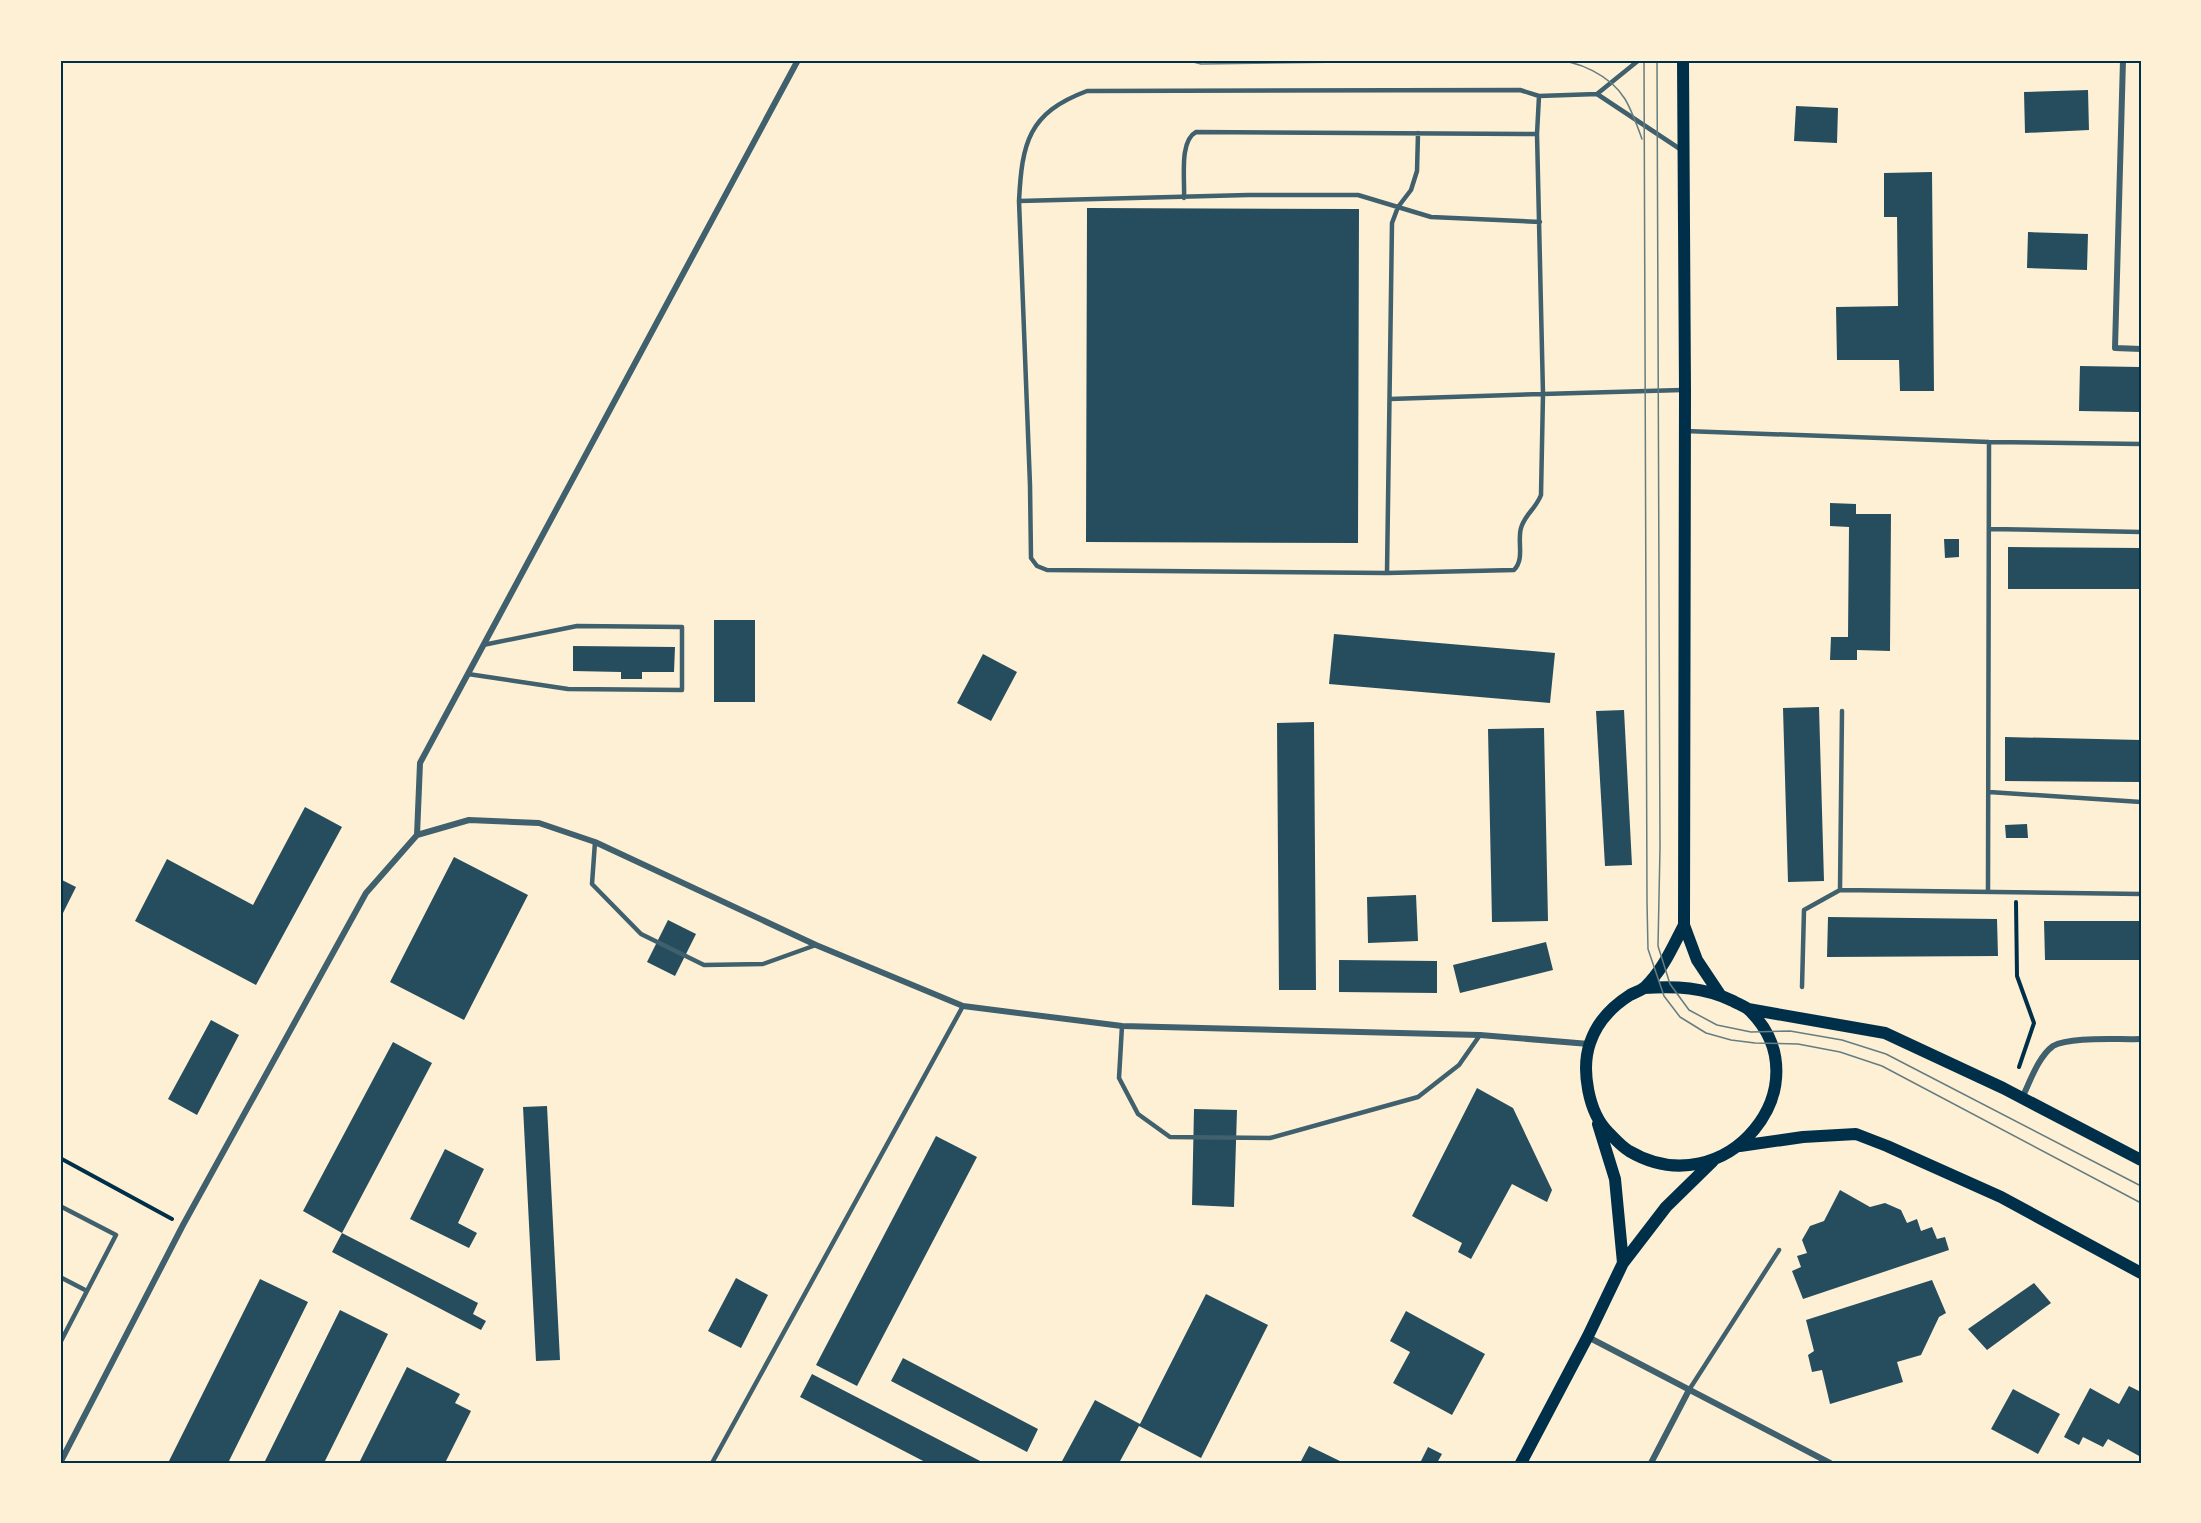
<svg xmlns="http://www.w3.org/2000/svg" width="2201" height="1523" viewBox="0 0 2201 1523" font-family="Roboto,sans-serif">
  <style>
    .building { fill: #264d5e }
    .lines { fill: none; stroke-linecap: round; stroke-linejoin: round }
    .path { stroke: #003049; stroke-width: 4 }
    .service { stroke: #3f606c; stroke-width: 4.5 }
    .minor { stroke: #3f606c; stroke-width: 6 }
    .secondary { stroke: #003049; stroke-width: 12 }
    .tram { stroke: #657d81; stroke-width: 1.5 }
    .neatline { fill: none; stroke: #003049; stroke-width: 2 }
  </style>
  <rect width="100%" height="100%" fill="#fdf0d5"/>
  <path class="building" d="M2088,90L2089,130L2025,133L2024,92Z
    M1796,106L1838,108L1837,143L1794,141Z
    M1932,172L1934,391H1900L1899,360H1837L1836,307L1898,306L1897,217H1884V173Z
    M1087,208L1359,209L1358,543L1086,542Z
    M2028,232L2088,234L2087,270L2027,268Z
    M2080,366L2140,367L2139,412L2079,411Z
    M1830,503L1856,504V514H1891L1890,651L1857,650V660H1830L1831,637H1848L1849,527L1830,526Z
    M1944,539H1959V557L1945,558Z
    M2008,547L2141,548V589H2008Z
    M714,620H755V702H714Z
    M1334,634L1555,653L1550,703L1329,684Z
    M573,646L675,647L674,672H642V679H621V672L573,671Z
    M983,654L1017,672L991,721L957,703Z
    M1819,707L1824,881L1788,882L1783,708Z
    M1624,710L1632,865L1605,866L1596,711Z
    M1314,722L1316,990H1279L1277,723Z
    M1544,728L1548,921L1492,922L1488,729Z
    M2005,737L2141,740V782L2005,781Z
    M305,807L342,827L256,985L135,921L167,859L253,905Z
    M2027,824L2028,838H2006L2005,825Z
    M454,857L528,895L464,1020L390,982Z
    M60,879L76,887L60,919Z
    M1416,895L1418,941L1368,943L1367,897Z
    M1828,917L1997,919L1998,956L1827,957Z
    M668,920L696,934L675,976L647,962Z
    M2044,921H2141V960H2045Z
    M1546,942L1553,970L1460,993L1453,965Z
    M1339,960L1437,961V993L1339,992Z
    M211,1020L239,1035L197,1115L168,1099Z
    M393,1042L432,1063L342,1233L303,1211Z
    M1477,1088L1513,1108L1552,1190L1547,1202L1512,1184L1471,1259L1458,1252L1462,1243L1412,1216Z
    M547,1106L560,1360L536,1361L523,1107Z
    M1194,1109L1237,1110L1234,1207L1192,1205Z
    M936,1136L977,1157L857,1386L816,1365Z
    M445,1149L484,1169L458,1223L477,1233L469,1248L410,1219Z
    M1840,1190L1870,1207L1885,1203L1901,1210L1907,1223L1917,1219L1921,1231L1932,1227L1937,1239L1945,1237L1949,1250L1803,1299L1792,1271L1801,1267L1797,1256L1807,1253L1802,1240L1810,1226L1824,1221Z
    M342,1233L478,1303L473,1314L486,1321L481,1330L332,1252Z
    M736,1278L768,1295L741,1348L708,1331Z
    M260,1279L308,1302L228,1463H168Z
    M1932,1280L1946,1313L1939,1317L1921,1355L1897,1362L1903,1382L1830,1404L1822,1370L1812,1372L1808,1355L1814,1351L1806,1320Z
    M2034,1283L2051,1303L1987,1350L1968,1329Z
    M1206,1294L1268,1325L1201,1458L1139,1426L1119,1463H1061L1095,1400L1140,1424Z
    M340,1310L388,1334L324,1463H264Z
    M1406,1311L1485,1354L1452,1415L1393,1383L1410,1352L1390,1341Z
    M903,1358L1038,1429L1027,1452L891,1381Z
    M407,1367L460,1394L455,1403L471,1411L445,1463H359Z
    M812,1374L984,1463H927L800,1397Z
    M2129,1386L2141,1392V1457L2108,1439L2103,1447L2083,1437L2079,1445L2064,1437L2090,1388L2119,1404Z
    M2013,1389L2060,1414L2038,1454L1991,1429Z
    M1309,1446L1344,1463H1300Z
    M1428,1447L1442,1454L1437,1463H1420Z"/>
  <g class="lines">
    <path class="path" d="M2016,902L2017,976L2034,1023L2019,1067
      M60,1158L172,1219"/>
    <path class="service" d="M1639,60L1597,94L1539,96L1537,134L1543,394L1682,390
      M1597,94L1683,151
      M1184,198C1185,179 1179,141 1196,132L1537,134
      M1019,201L1248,195H1358L1431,217L1540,222
      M1390,399L1543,394L1541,495C1535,510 1525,514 1521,528C1517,542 1525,559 1514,570L1387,573L1047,570L1037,566L1031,558L1030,485L1019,201C1022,143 1028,113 1087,91L1520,90L1539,96
      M1685,431L1989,442L2141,444
      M1990,529L2141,532
      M1387,573L1392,223L1398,207L1411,190L1417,171L1418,133
      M468,674L568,689L682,690V627L577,626L483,645
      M1989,792L2141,802
      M595,842L592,884L641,934L704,965L763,964L816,945
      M1840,890L1842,711
      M1988,891L1989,442
      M1802,987L1804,910L1840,890L2141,894
      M1122,1026L1119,1078L1138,1114L1170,1137L1270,1138L1418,1097L1459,1065L1480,1035
      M60,1206L116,1235L60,1343
      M60,1277L87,1291
      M1689,1390L1779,1250
      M712,1463L963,1006"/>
    <path class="minor" d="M2123,60L2115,348L2141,349
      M417,835L469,820L539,823L595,842L816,945L963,1006L1122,1026L1480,1035L1589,1044
      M2022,1098C2030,1082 2038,1057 2053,1046C2070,1036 2120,1040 2141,1039
      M1588,1337L1830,1463
      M60,1463L183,1225L366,893L417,835L420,763L798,60
      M1651,1463L1689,1390"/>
    <path class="secondary" d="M1683,60L1685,390L1684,925L1697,960L1721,996
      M1644,988C1676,986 1704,987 1733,1001C1738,1004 1745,1006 1749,1010C1826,1084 1726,1208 1629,1151C1621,1146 1615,1139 1609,1133C1588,1113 1581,1069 1590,1043C1597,1022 1611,1007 1630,995C1635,992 1641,991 1645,987C1663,970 1673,946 1684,925
      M1748,1009L1885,1033L2003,1088L2141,1160
      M1598,1124L1615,1179L1623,1263
      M1740,1146L1803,1137L1856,1134L1887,1146L2001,1197L2141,1273
      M1521,1463L1588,1336L1623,1263L1666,1207L1713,1161"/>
    <path class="tram" d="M1186,60L1201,64L1499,60
      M1552,60C1578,60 1611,76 1625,99C1632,111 1637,125 1642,139
      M1644,60L1647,902L1648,949L1664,996L1680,1017L1706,1033L1731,1040L1755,1043L1798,1044L1840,1052L1882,1066L2141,1203
      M1657,60L1660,848L1658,946L1670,984L1689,1010L1717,1025L1751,1032L1790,1031L1842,1040L1886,1054L2141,1186"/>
  </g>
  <rect width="2201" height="1523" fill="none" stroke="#fdf0d5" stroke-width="123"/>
  <rect x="62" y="62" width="2078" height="1400" class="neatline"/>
</svg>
